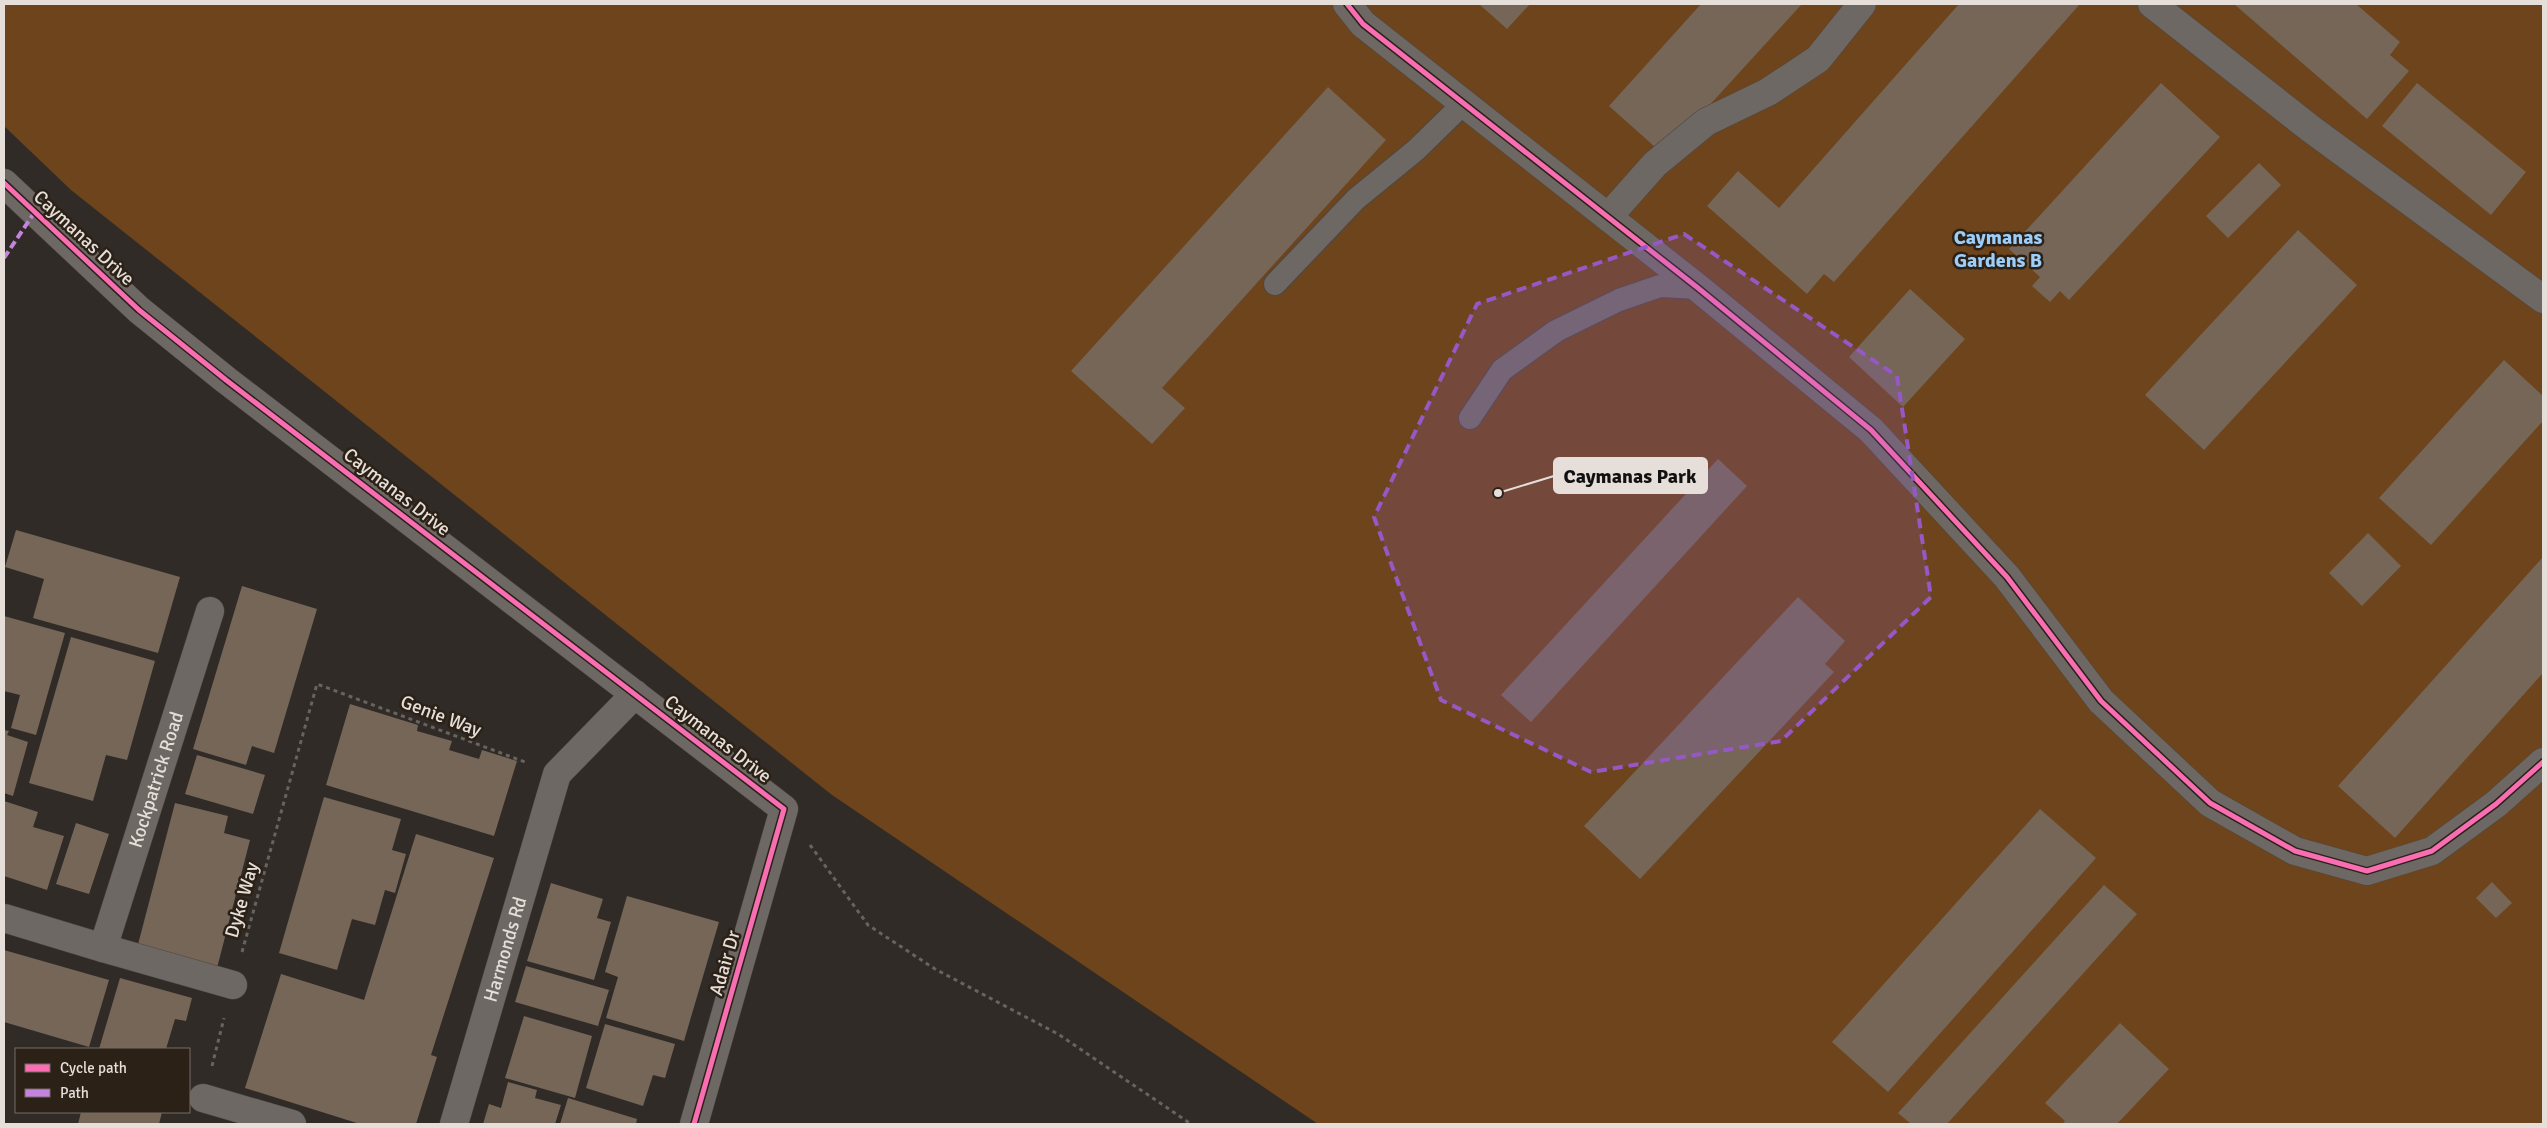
<svg xmlns="http://www.w3.org/2000/svg" width="2547" height="1128" viewBox="0 0 2547 1128" font-family="Signika,sans-serif">
  <style>
    .green { fill: #6d441b }
    .building { fill: #756658 }
    .lines { fill: none; stroke-linecap: round; stroke-linejoin: round }
    .lane-casing { stroke: #4d4844; stroke-width: 24 }
    .street-casing { stroke: #4d4844; stroke-width: 29 }
    .path { stroke: #67635f; stroke-width: 3; stroke-dasharray: 4 4; stroke-linecap: butt }
    .lane { stroke: #6d6864; stroke-width: 22 }
    .street { stroke: #6d6864; stroke-width: 28 }
    .quiet { stroke: #c483df; stroke-width: 4; stroke-dasharray: 8 4; stroke-linecap: butt }
    .cycleway-casing { stroke: #2b2117; stroke-width: 8 }
    .cycleway { stroke: #f96db3; stroke-width: 5 }
    .marked { fill: #9658c5; fill-opacity: 0.2; stroke: #9658c5; stroke-width: 4; stroke-dasharray: 10 6; stroke-linejoin: round }
    .labels { text-anchor: middle; dominant-baseline: central; stroke-width: 5; stroke-linejoin: round; paint-order: stroke }
    .street-label { font-size: 19px; fill: #e6ded8; stroke: #2b2117 }
    .neighbourhood-label { font-size: 20px; font-weight: bold; fill: #9ccef9; stroke: #2b2117 }
    .leader { fill: none; stroke: #e6ded8; stroke-width: 2 }
    .callout-dot { fill: #e6ded8; stroke: #2b2117; stroke-width: 2 }
    .callout { fill: #e6ded8; stroke: #e6ded8; stroke-width: 2 }
    .callout-label { font-size: 20px; text-anchor: middle; font-weight: bold; fill: #111 }
  </style>
  <rect width="100%" height="100%" fill="#302b26"/>
  <path class="green" d="M4,4H2543V1124H1318L832,795L71,190L4,126Z"/>
  <path class="building" d="M1479,4H1530L1507,29Z
    M1701,4H1802L1664,155L1609,106Z
    M1959,4H2080L1834,282L1824,274L1807,294L1707,206L1738,171L1779,208Z
    M2234,4H2356L2400,42L2390,55L2409,71L2367,119Z
    M2161,83L2220,137L2069,300L2060,291L2050,302L2032,286L2040,277L2009,249Z
    M2417,83L2526,172L2491,215L2382,126Z
    M1328,87L1386,140L1162,388L1185,408L1152,444L1071,371Z
    M2259,163L2281,185L2228,238L2206,216Z
    M2298,230L2357,285L2204,450L2145,395Z
    M1910,289L1965,339L1903,407L1849,357Z
    M2504,360L2543,396V421L2431,545L2379,498Z
    M1718,459L1747,486L1531,722L1501,695Z
    M16,530L180,577L158,653L33,618L44,579L5,567Z
    M2368,533L2401,566L2362,606L2329,573Z
    M2543,557V673L2395,838L2338,786Z
    M242,586L317,609L274,753L252,746L246,765L193,749Z
    M1798,597L1845,641L1825,664L1834,672L1640,879L1584,826Z
    M4,616L65,633L36,735L11,728L20,695L4,691Z
    M71,637L155,661L127,760L106,755L93,801L29,783Z
    M350,704L418,725L417,731L452,741L449,750L479,759L482,750L517,761L494,836L326,785Z
    M4,730L9,731L7,735L28,742L13,796L4,793Z
    M197,755L265,775L253,814L185,794Z
    M324,797L401,819L392,850L406,854L395,893L385,890L375,925L352,919L337,970L279,953Z
    M4,801L38,812L33,827L64,836L47,890L4,876Z
    M175,803L228,816L224,833L250,840L216,972L136,952Z
    M2040,809L2096,858L1888,1092L1832,1042Z
    M76,823L109,834L89,894L56,884Z
    M416,834L494,858L431,1055L437,1057L416,1124H360L245,1088L281,974L364,1000Z
    M2492,882L2512,903L2496,918L2476,898Z
    M551,883L603,899L597,918L611,922L594,980L527,961Z
    M2104,885L2137,914L1947,1124H1911L1898,1113Z
    M627,896L719,922L684,1041L606,1018L618,977L605,972Z
    M4,950L109,980L89,1047L4,1022Z
    M526,966L609,990L598,1026L515,1002Z
    M120,978L192,998L186,1021L175,1019L166,1049H99Z
    M524,1016L592,1036L575,1098L505,1078Z
    M2120,1023L2169,1069L2117,1124H2062L2065,1121L2045,1103Z
    M605,1024L675,1044L665,1078L653,1075L643,1106L586,1088Z
    M508,1082L537,1090L535,1098L561,1105L555,1124H483L489,1104L501,1108Z
    M568,1098L637,1119L636,1124H560Z
    M81,1112H162L159,1124H78Z"/>
  <g class="lines">
    <g class="lane-casing">
      <path id="lane" d="M1275,284L1356,199L1416,150L1463,104
        M1470,418L1502,370L1556,331L1619,300L1660,286L1698,288"/>
    </g>
    <g class="street-casing">
      <g id="street">
        <path d="M1347,4L1363,24L1698,288L1871,430L2007,577L2101,701L2210,803L2295,851L2367,871L2432,851L2496,804L2543,762"/>
        <path d="M2152,4L2311,129L2543,299"/>
        <path d="M4,183L139,310L226,380L784,809L694,1124"/>
        <path d="M1608,217L1655,164L1706,122L1768,92L1818,59L1862,4"/>
        <path id="s1" d="M4,918L103,948L210,611"/>
        <path d="M103,948L233,985"/>
        <path d="M203,1098L292,1124"/>
        <path id="s2" d="M454,1124L557,774L635,694"/>
      </g>
    </g>
    <path class="path" d="M810,845L868,925L935,969L1058,1034L1191,1124
      M242,952L317,684L525,762
      M212,1066L224,1018"/>
    <use href="#lane" class="lane"/>
    <use href="#street" class="street"/>
    <path class="quiet" d="M4,258L34,213"/>
    <g class="cycleway-casing">
      <path id="cycleway" d="M1347,4L1363,24L1698,288L1871,430L2007,577L2101,701L2210,803L2295,851L2367,871L2432,851L2496,804L2543,762
        M4,183L139,310L226,380L784,809L694,1124"/>
    </g>
    <use href="#cycleway" class="cycleway"/>
  </g>
  <path class="marked" d="M1684,234L1897,376L1931,597L1781,741L1591,772L1441,700L1374,517L1477,304Z"/>
  <g class="labels">
    <g class="street-label">
      <text transform="translate(84 238) rotate(43)">Caymanas Drive</text>
      <text transform="translate(397 492) rotate(38)">Caymanas Drive</text>
      <text transform="translate(441 716) rotate(21)">Genie Way</text>
      <text transform="translate(718 739) rotate(38)">Caymanas Drive</text>
      <text stroke="none"><textPath href="#s1" startOffset="280">Kockpatrick Road</textPath></text>
      <text transform="translate(242 900) rotate(-74)">Dyke Way</text>
      <text stroke="none"><textPath href="#s2" startOffset="182">Harmonds Rd</textPath></text>
      <text transform="translate(725 963) rotate(-74)">Adair Dr</text>
    </g>
    <g class="neighbourhood-label">
      <text x="1998" y="237">Caymanas<tspan x="1998" dy="23">Gardens B</tspan></text>
    </g>
  </g>
  <path class="leader" d="M1498 493L1554 476"/>
  <circle class="callout-dot" cx="1498" cy="493" r="5"/>
  <rect class="callout" x="1554" y="458" width="153" height="35" rx="5"/>
  <g class="callout-label">
    <text x="1630" y="483">Caymanas Park</text>
  </g>
  <rect width="2547" height="1128" fill="none" stroke="#e6ded8" stroke-width="10"/>
  <rect x="15" y="1048" width="175" height="65" fill="#2b2117" stroke="#766d64"/>
  <rect x="25" y="1064" width="25" height="8" fill="#f96db3" stroke="#766d64"/>
  <text x="60" y="1073" font-size="15" fill="#e6ded8">Cycle path</text>
  <rect x="25" y="1089" width="25" height="8" fill="#c483df" stroke="#766d64"/>
  <text x="60" y="1098" font-size="15" fill="#e6ded8">Path</text>
</svg>
